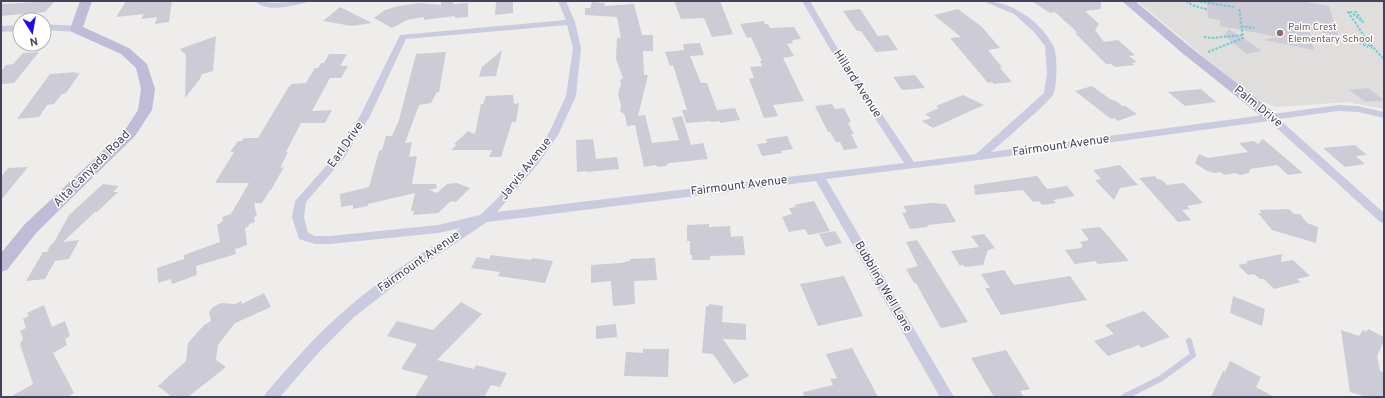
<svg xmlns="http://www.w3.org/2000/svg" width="1385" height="398" viewBox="0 0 1385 398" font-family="Overpass,sans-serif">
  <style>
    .education { fill: #e0dedd }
    .building { fill: #cdcbd5 }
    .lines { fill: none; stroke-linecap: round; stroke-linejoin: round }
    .path { stroke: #6aced3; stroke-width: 2; stroke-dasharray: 2.5 1.5; stroke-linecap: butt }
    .lane { stroke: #cbcbe0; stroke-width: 6 }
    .street { fill: #cbcbe0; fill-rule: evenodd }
    .secondary { fill: #bebcd7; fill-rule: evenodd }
    .education-dot { fill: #8d6e63; stroke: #fff; stroke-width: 1.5 }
    .labels { text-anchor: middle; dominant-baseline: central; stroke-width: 3; stroke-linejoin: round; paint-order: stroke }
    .far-education-label { font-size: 10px; fill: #785e54; stroke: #fff; text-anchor: start }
    .street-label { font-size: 12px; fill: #43435b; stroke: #fff }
  </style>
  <rect width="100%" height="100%" fill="#efedeb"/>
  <path class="education" d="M1137,1H1384V109L1348,102L1277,107L1266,103L1253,97Z"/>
  <path class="building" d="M55,1L45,12L1,16V4Z
    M126,1H172L169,22L155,24L157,17L141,19L144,14L116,17Z
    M441,1H453V4L468,3V17L455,18V16L424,20V17L407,20L392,28L374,18L385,10L398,6L420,3L441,5Z
    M513,1V13L495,15L496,2Z
    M674,1H720L733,34L712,37L704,18L681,19Z
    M1032,1H1101V9L1085,11L1099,24L1095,30L1104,42L1118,40L1135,55L1129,56L1137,62L1132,63L1134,65L1115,67L1111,64H1106L1075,33H1078L1055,12L1050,13Z
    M1207,1H1300L1329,6L1338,36L1309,30L1314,50L1264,40L1278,37L1220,26V20L1208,18Z
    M592,2L605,3L604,6L634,4L642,35H653V51H643L644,75H648L638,116L645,115L652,143L679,140L672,118L682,116L691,145L703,143L708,159L669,163L666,166L659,167L655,165L644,167L635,125L627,126L625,115L620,111L621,106L618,94L621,84L620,80L623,78L616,59L617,38H621L617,17L585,15V8H590Z
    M340,7L372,23L352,26L323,21Z
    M860,9L878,36L888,35L898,50L876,52L861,31H857L843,11Z
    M958,9L982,27L1000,48L988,50L1002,67L1000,68L1012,82L993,84V82L988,83L950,38L961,37L934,15Z
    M764,21L765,24H768L770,28L794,27L801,39L792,40L793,43L787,44L794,56L783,58L804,101L773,105L778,116L764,118L749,79L754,78L750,67L762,66L760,61H762L751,37L747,38L740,24Z
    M1229,29L1262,51L1247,54L1224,36Z
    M216,36L213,71L202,74L200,79L185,98L186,55L180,49Z
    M700,43L704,55L690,56L701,83H707L717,110L735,108L740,120L720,123V121L711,122L710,121L686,123L682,110H687L673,65L670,66L665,52L684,50L683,44Z
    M502,50L496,76L479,77L482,67Z
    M39,52L14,83L1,84V71L6,65L13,64L23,53Z
    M446,52L439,92H437L431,103L419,105L405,143L412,142L409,157L417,156L412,184H436L437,188L429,190L437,193L447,184L457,183L470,188L456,202L451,201L438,213L413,215L414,211H411L415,193L368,204V206L353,209V205L341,207L340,194L369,187L379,151L382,150L386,136H392L399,120L416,54Z
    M329,54H347L340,66H348L341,78H330L312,111L332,110L325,123H301L286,152H288L280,168L284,167L271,190H270L262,203H254L257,216L254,217L255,222L249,224V226L245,228L247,245L235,249L236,254L196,266L197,275L172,284L171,279L158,283L157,268L184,259V255L220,242L217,225L223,221L222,217L231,214L249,183H215L234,152H230L238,141H242L244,138H258L288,88L292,84L306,83L315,68H318L321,63H324Z
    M77,72L75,74L80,73L66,93L62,94L54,104L47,105L39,117L17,119L50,74Z
    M915,75L925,88L902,90L893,77Z
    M1092,86L1110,99L1116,101L1122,106H1125L1137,114L1118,121L1115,118L1111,119L1075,91Z
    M1368,88L1384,100L1366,102L1349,90Z
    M1201,89L1216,102L1185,106L1168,92Z
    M513,95L514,104L519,103L516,122H512L501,157H489L492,150H451L457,145L454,144L468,131L475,134L481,104H483L486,96Z
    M963,95L984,105L933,128L922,121L931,118L925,114L939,108L936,106Z
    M832,104L835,109L844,108L851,122L848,123L854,134H851L858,148L844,150L840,142H836L830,132H828L815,106Z
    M787,136L793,149L781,151L782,153L762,156L757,144L767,143L766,139Z
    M593,139L596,159L617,157L619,169L587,172V171L577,172L576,140Z
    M1263,139L1303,173L1288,175L1277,165L1250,169L1249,173L1240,175L1235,173L1225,175L1220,172L1214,173L1207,171L1195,163L1199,154L1208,158L1248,152L1239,143L1254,141L1258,144Z
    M1355,145L1367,155L1356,156L1365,164L1345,167L1323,148Z
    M1120,165L1138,185L1120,188L1114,200L1095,180L1101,179L1093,170Z
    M28,167L1,200V177L8,168Z
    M1037,176L1047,189L1067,186L1075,196L1053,200L1056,203L1042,205L1039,201L1033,202L1023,190L975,195L974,185Z
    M1155,176L1157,179L1162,180L1167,185L1184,183L1203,203L1187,206L1190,209L1182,210L1191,220L1178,222L1139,178Z
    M103,184L119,186L113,192H118L97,212H95L63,242L79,240L69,259L55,261L45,279L26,281L43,252H47L51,244H53L69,215Z
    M814,201L830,231L808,235L805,229L789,232L782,217L792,214L789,208L796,207L794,205Z
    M931,203L946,204L956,222L927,225L928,227L910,229L902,213L907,212L903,206Z
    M1289,209L1294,214H1300L1307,223L1318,227L1316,243L1272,230L1258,213H1262L1259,210Z
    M709,224V227L730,226L731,237L743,236L745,255L710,256V260H692V255H690V241H687V225Z
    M1100,227L1110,238L1129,261L1098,264L1095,261L1075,264L1065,250L1082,248L1081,246H1083L1080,242L1089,240L1081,229Z
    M835,231L842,243L826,247L819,234Z
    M984,234L995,248L988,250L983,265L965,267L963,265L960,266L951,251L979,247L971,236Z
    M917,240L968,322L942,328L940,327L916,283H914L906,269L918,266L906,242Z
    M1282,254L1281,262L1293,260L1310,276L1297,279L1301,282L1274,289L1264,279H1260L1254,274L1248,275L1238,265L1248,263L1246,261Z
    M491,255L531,260L532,258L553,261L545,283L498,276L500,272L471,268L477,257L489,259Z
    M655,258L657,280L634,281L635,304L613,306L611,281L591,283V265L621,263L630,261V259Z
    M1004,270L1014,285L1070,276L1087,300L1001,315L985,288H990L981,274Z
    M844,276L863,316L818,326L800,284Z
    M264,293L271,307L235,323L218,345L216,360L226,367L188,397H172L158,386L186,361L188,343L204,325L211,321L209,312L213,307L221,303L235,304L241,301L242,304Z
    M1233,296L1265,309L1262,326L1230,313Z
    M461,302L482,314L437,360L474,369L476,365L507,373L500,387L491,385L484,397H415L428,376L401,369L417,344L387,336L397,321L433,330Z
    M709,304L723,306L722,322L746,324V340L723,339L749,376L734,384L713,354L702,353L706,306H709Z
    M44,305L52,327L65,321L70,336L65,339L67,345L53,353L74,393L68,397H10L33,384L20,344L23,339L20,331L26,328L23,319L29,316L27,313Z
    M1144,311L1170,337L1141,348L1139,345L1108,356L1094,341L1114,334L1105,325Z
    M616,324L617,337L596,339V326Z
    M1368,329L1384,337V341L1377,356L1380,371L1384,372L1383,397H1367L1350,392L1341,330L1359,336L1363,330L1366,332Z
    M852,348L878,397H804L803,392L833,385L830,379L837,378L826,354Z
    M643,349H669L668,377L624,376L626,352L643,353Z
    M1006,350L1030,389L1020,391L1024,397H994L971,358Z
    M1230,361L1261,377L1256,387L1274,397H1211L1223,371L1225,372Z"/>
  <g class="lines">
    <path class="path" d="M1186,1L1192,5L1208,10
      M1196,1L1235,7
      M1355,11L1363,22L1351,12H1348L1369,43L1384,59
      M1241,26L1254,28
      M1355,35L1372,48
      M1204,37L1214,38L1242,35
      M1356,41L1368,47
      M1208,52L1243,38L1239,8"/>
    <path class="lane" d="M1124,397L1160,379L1193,355L1189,341"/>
    <path class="street" d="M255,1L274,3L306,1L305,3C290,6 267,13 255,1Z
      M558,1H566L575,22L581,48L576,96L558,135L538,164L497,212L904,163L830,49L802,1H810L838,49L914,162L976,154L1044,93L1047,74L1045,46L1033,31L1014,14L983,1C1011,1 1039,20 1053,45C1058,54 1057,83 1054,93C1052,100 1000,144 991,152L1339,105L1358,106L1384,112V118L1358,112L1339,111L1279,119L1384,213V223L1380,222L1269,121L979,160L826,179L954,397H940L816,181L487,222L411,273L354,317L319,352L280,397H264L266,393C291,364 315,336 344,311C380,279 421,254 461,228L438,233L330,244H315L299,239L292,217L295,201L335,156L360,116L400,35L566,20ZM567,25L573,48L566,96L549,133L530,160L496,200L480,215L438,225L330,236H315L308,233L304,217L306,202L344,158L370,116L406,39Z
      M44,24L76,26L80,29L76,32L44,30Z
      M20,25V31L1,32V26Z"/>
    <path class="secondary" d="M80,1H92L83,27L129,48L147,64L155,89L152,110L135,136L37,232L7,270L1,272V253L25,224L125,130L138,110L141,89L136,68L121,54L72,32L70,29Z
      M1122,1H1135L1189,46L1276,114L1278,117L1276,120L1271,121L1266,120L1181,52Z"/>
  </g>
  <circle class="education-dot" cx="1280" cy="33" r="4"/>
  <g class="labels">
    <g class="far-education-label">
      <text x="1288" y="27">Palm Crest<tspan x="1288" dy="12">Elementary School</tspan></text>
    </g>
    <g class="street-label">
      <text transform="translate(857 84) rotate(57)">Hillard Avenue</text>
      <text transform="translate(1258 107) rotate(39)">Palm Drive</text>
      <text transform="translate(346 145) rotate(-55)">Earl Drive</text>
      <text transform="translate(1061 146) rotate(-8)">Fairmount Avenue</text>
      <text transform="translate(92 169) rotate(-45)">Alta Canyada Road</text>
      <text transform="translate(526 169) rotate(-52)">Jarvis Avenue</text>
      <text transform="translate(739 186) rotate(-7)">Fairmount Avenue</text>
      <text transform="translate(419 262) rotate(-35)">Fairmount Avenue</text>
      <text transform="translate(883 287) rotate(60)">Bubbling Well Lane</text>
    </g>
  </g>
  <rect width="1385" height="398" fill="none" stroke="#43435b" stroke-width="4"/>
  <g transform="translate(32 32) rotate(169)"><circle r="19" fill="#ffffff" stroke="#b4b4bd"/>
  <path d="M0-3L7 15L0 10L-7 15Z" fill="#2009ec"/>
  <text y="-6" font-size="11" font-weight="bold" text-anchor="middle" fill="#43435b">N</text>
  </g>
</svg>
